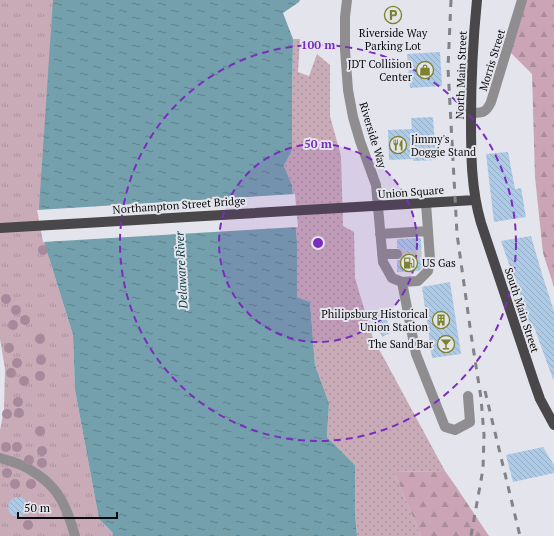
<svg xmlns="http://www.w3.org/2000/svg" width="554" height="536" viewBox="0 0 554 536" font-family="'PT Serif',serif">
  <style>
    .grass { fill: url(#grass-dots) }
    .forest { fill: url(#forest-firs) }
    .park { fill: url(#park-tufts) }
    .water { fill: url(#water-ripples) }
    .pier { fill: #e4e5ec }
    .building { fill: url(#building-back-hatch) }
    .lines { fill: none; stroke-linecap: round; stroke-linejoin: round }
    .minor-tunnel { stroke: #c3c4cb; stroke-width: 10; stroke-dasharray: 10 5; stroke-linecap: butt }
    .minor { stroke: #8f8d90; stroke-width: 10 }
    .major { stroke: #4a474b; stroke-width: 10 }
    .rail { stroke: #828387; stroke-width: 3; stroke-dasharray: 7 7; stroke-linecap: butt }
    .tree { fill: #a6899b }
    .ring { fill: none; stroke: #7b2cbf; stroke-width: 2; stroke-dasharray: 7 5 }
    .labels { text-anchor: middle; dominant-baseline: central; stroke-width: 4; stroke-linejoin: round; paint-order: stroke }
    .poi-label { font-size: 11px; fill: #0b0b0d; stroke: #e4e5ec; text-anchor: end }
    .street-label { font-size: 11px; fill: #0b0b0d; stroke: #e4e5ec }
    .water-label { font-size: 12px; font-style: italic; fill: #0b3841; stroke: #e4e5ec }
    .centre { fill: #7b2cbf; stroke: #e4e5ec; stroke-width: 2 }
    .ring-label { font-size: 12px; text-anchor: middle; font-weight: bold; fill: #7b2cbf; stroke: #e4e5ec; stroke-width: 4; stroke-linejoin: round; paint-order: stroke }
  </style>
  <defs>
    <pattern id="grass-dots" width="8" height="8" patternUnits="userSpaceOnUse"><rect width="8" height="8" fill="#c9abb8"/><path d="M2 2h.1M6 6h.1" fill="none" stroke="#ab929d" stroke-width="1.8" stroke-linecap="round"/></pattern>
    <pattern id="forest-firs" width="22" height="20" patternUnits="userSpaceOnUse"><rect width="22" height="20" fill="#cba4b5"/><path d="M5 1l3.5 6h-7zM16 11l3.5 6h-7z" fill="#ad8c9a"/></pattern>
    <pattern id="park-tufts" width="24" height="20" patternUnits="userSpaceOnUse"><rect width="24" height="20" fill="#c9abb8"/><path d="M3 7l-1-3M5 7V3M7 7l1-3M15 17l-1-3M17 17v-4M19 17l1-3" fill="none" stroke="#ab929d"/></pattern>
    <pattern id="water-ripples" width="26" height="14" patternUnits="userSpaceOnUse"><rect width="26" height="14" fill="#73a0ac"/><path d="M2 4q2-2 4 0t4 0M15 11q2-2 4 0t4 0" fill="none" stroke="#5d818a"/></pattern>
    <pattern id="building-back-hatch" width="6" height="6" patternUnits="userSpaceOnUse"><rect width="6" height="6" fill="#adcae7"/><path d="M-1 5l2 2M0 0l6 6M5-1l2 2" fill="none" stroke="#94acc5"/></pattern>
  </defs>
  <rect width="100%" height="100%" fill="#e4e5ec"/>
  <path class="grass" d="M293,39H300L298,72L309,76L317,54L330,65V116L341,156L343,226L354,232L355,278L373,338L445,471L394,472L421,536H357L355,512V465L327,437L329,403L315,365L310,302L297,297V242L292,185L284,166L292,150V97Z"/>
  <path class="forest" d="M526,0H554V287L543,253L535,177L532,74L509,51Z
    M445,471L457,488L489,536H421L394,472Z"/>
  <path class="park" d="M0,0H68L49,258L73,335L75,390L99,519L113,533V536H0V430L4,409L5,369L0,339Z"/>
  <path class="water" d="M53,0H300L299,2L283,13L293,39L292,97V150L284,166L292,185L297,242V297L310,302L315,365L329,403L327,437L355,465V512L357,536H113V533L99,519L75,390L73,335L45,245L39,208Z"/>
  <path class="pier" d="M295,194L298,227L43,242L37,210Z"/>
  <path class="building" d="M440,52L442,86L410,88L407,54Z
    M433,117L436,160L413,161V159L389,160L388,130L412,129L411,118Z
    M508,152L515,189L521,188L526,217L494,222L486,154Z
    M531,236L542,274L554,311V379H553L534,327L531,328L501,241Z
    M421,238L422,268L419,271L397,272V260H400L402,258L403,254L401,249L397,248V239Z
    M450,282L461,354L432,358L422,287Z
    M382,310L392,332L382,337L372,315Z
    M543,447L554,465V473L513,482L506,455Z
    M8 507a10 10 0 1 1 20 0a10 10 0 1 1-20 0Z"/>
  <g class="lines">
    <path class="minor-tunnel" d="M397,254H421"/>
    <path class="minor" d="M347,0L345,17V50L348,90L353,117L360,141L376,185L383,262L392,278L402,282L418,281L428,271L430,259L426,203
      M471,113C482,113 486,113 491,102L522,0
      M380,234L428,231
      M382,254H397
      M402,282L416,354L445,427L455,430L470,422L468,396
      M0,458C7,460 14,462 21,465C30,469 44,478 51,486C64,499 70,519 75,536"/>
    <path class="major" d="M477,0C473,40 471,79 471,119C471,154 471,189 481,223L534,382L540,399L554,425
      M0,228L475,200"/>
    <path class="rail" d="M451,0L448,68L457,234L471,334L481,398L484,435L483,469L471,536
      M485,391L520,536"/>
  </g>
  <g class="tree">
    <circle cx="43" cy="250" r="5"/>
    <circle cx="6" cy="299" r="5"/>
    <circle cx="16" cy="310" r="5"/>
    <circle cx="25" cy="320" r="5"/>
    <circle cx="13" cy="325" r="5"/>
    <circle cx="40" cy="339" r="5"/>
    <circle cx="9" cy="348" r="5"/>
    <circle cx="41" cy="360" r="5"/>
    <circle cx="17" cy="363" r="5"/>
    <circle cx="11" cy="373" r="5"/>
    <circle cx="40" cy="376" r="5"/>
    <circle cx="24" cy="381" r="5"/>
    <circle cx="18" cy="402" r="5"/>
    <circle cx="19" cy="413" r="5"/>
    <circle cx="7" cy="414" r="5"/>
    <circle cx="40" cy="431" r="5"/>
    <circle cx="6" cy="447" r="5"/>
    <circle cx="17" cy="447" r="5"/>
    <circle cx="42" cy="451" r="5"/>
    <circle cx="29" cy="460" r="5"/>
    <circle cx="42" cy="463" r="5"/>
    <circle cx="7" cy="473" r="5"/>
    <circle cx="15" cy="484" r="5"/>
    <circle cx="31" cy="484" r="5"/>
    <circle cx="28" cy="525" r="5"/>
  </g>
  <circle cx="318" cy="243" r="99" fill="#7b2cbf" fill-opacity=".12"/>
  <g class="ring">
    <circle cx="318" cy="243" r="99"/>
    <circle cx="318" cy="243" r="198"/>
  </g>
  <defs>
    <g id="parking-ring" transform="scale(0.9)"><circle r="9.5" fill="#e4e5ec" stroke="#7d832d" stroke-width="1.5"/><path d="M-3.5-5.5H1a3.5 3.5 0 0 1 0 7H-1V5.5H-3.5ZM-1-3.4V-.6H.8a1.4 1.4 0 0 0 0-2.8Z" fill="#7d832d"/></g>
    <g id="shop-ring" transform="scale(0.9)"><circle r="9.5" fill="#e4e5ec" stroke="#7d832d" stroke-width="1.5"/><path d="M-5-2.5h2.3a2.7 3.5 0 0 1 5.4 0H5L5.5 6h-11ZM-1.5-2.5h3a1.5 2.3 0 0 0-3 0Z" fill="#7d832d"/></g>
    <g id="restaurant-ring" transform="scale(0.9)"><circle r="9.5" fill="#e4e5ec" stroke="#7d832d" stroke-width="1.5"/><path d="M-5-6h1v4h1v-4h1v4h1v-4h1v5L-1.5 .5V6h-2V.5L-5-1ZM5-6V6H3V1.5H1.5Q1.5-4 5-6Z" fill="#7d832d"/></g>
    <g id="fuel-ring" transform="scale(0.9)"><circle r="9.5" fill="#e4e5ec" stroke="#7d832d" stroke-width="1.5"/><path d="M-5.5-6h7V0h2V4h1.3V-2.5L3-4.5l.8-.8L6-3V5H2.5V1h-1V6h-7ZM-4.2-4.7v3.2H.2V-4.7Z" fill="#7d832d"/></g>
    <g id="building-ring" transform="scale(0.9)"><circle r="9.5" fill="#e4e5ec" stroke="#7d832d" stroke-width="1.5"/><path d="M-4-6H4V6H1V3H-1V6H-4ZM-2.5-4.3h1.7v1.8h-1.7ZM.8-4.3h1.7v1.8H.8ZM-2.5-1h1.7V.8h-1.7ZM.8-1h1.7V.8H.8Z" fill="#7d832d"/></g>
    <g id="bar-ring" transform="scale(0.9)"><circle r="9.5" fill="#e4e5ec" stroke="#7d832d" stroke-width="1.5"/><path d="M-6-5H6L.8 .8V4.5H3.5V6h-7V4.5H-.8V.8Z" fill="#7d832d"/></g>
  </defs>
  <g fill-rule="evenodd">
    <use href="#parking-ring" x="393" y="15"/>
    <use href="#shop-ring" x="425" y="70"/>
    <use href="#restaurant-ring" x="398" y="145"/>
    <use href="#fuel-ring" x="409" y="263"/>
    <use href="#building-ring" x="441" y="320"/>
    <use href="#bar-ring" x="446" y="344"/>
  </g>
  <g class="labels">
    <g class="poi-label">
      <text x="393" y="33" text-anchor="middle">Riverside Way<tspan x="393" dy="13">Parking Lot</tspan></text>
      <text x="412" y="64">JDT Collision<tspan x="412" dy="13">Center</tspan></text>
      <text x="411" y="139" text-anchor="start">Jimmy's<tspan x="411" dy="13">Doggie Stand</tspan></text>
      <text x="422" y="263" text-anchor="start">US Gas</text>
      <text x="428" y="314">Philipsburg Historical<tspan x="428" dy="13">Union Station</tspan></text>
      <text x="433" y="344">The Sand Bar</text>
    </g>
    <g class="street-label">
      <text transform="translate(492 60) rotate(-73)">Morris Street</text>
      <text transform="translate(461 75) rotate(-88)">North Main Street</text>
      <text transform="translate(373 135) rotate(73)">Riverside Way</text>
      <text transform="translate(411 192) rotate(-4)">Union Square</text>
      <text transform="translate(179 205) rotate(-4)">Northampton Street Bridge</text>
      <text transform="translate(522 310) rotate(72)">South Main Street</text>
    </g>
    <g class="water-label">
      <text transform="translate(181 270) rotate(-93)">Delaware River</text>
    </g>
  </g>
  <circle cx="318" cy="243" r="6" class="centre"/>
  <g class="ring-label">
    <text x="318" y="49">100 m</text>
    <text x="318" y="148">50 m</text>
  </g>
  <path d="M18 512v6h99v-6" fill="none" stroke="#0b0b0d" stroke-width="2"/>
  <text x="24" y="512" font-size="12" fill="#0b0b0d" stroke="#e4e5ec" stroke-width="3" paint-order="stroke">50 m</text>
</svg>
